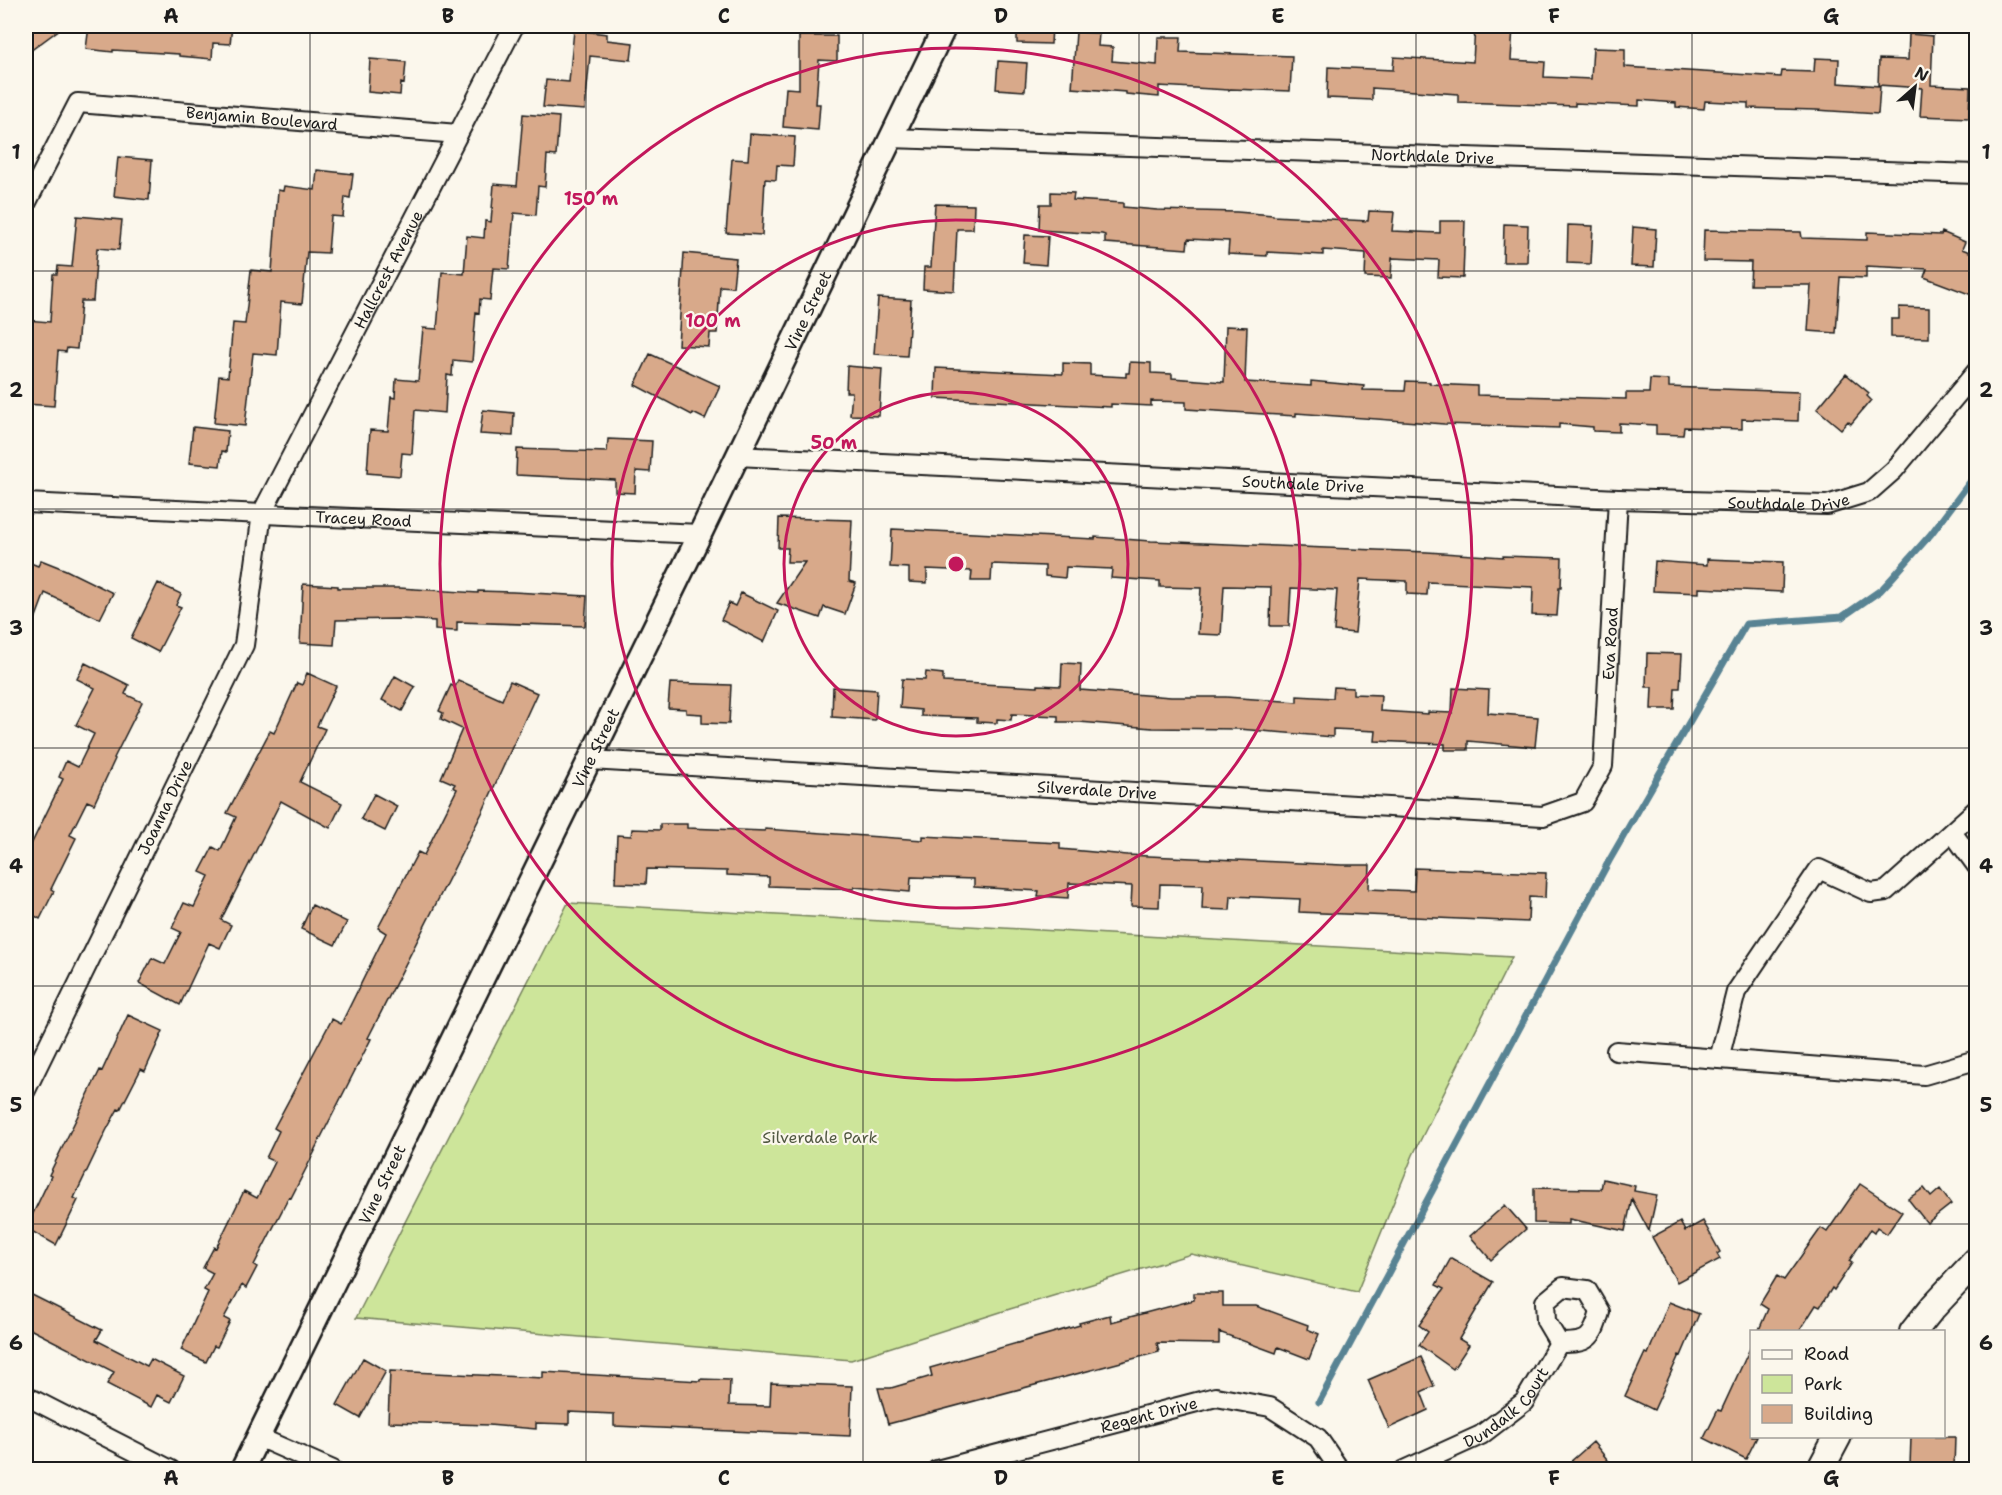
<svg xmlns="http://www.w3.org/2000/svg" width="2002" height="1495" viewBox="0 0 2002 1495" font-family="'Shantell Sans',sans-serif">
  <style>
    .green { fill: #cde59a; stroke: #74805b; stroke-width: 1.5 }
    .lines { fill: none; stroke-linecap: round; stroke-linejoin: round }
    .stream { stroke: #598393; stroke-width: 7 }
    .building { fill: #d8a98a; stroke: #1c1c1c; stroke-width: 1.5 }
    .minor-casing { stroke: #1c1c1c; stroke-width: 22 }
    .tertiary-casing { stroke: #1c1c1c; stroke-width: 27 }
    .secondary-casing { stroke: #1c1c1c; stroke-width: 30 }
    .minor { stroke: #fbf7ec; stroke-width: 18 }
    .tertiary { stroke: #fbf7ec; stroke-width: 22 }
    .secondary { stroke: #fbf7ec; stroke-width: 26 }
    .grid { fill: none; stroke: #1c1c1c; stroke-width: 1.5; stroke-opacity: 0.55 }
    .ring { fill: none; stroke: #c2185b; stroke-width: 3 }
    .labels { text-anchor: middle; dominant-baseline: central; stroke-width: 4.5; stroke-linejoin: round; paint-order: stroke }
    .street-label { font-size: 16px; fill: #1c1c1c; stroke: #fbf7ec }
    .park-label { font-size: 16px; fill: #515842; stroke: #fbf7ec }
    .centre { fill: #c2185b; stroke: #fbf7ec; stroke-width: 3 }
    .ring-label { font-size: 18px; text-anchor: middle; font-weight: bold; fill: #c2185b; stroke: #fbf7ec; stroke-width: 4.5; stroke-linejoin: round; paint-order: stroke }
    .neatline { fill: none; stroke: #1c1c1c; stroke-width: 2 }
    .grid-label { font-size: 20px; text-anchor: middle; font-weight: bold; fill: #1c1c1c }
  </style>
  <rect width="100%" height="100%" fill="#fbf7ec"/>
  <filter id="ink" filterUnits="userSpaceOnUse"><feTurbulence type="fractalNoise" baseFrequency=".0167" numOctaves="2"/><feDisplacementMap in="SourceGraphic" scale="12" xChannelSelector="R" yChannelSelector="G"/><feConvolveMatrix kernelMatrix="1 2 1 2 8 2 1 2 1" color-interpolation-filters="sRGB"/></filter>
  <g filter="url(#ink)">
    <path class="green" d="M568,903L1512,957L1413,1155L1357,1292L1191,1254L1010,1309L851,1360L356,1318Z"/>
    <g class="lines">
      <path class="stream" d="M1319,1402L1609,861L1746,624L1842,617L1881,590L1893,577L1931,534L1976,474
        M1283,1470L1286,1465"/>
    </g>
    <path class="building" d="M26,26H64L26,54Z
      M89,26H232L230,44L213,43L212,59L179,56V54L113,50V52L86,49Z
      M1017,26H1052L1051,44L1017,43Z
      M1475,26H1513L1511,60L1545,62L1544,77L1591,79L1593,48L1625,49V67L1781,77L1782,71L1814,72L1815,58L1839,59L1838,83L1880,86L1878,114L1816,110L1748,108V103L1705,101L1704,109L1676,107V103L1639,100V106L1575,103V106L1458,102V94L1372,88V100L1327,98L1328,67L1393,70L1394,57L1473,62Z
      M574,30L607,34V40L633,43L631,60L590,56L585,110L543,107L546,80L569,82Z
      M1076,32L1099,33L1098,46L1113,47L1112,61L1157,65L1158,37H1181L1180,52L1292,56L1290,91L1230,89L1229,90L1159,86V97L1126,94V92L1072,88Z
      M1909,34L1933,36L1931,85L1970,87L1969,118L1920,116L1922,88L1878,85L1879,59L1908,60Z
      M799,36H837V61L819,60L816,104H820L818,130L783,127L786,88L799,89Z
      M370,59L406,62L404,84L401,83L400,95L368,92Z
      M998,61L1027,63L1025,91L996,89Z
      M523,114L559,117L556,156L547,155L545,187L538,186L536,215L514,213L509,269L493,268L490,300L480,299L479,313L476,312L472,362L453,360L452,376L447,375L445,413L415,410L412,454L402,453L400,476L367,473L370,430L388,431L391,397L395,398L396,379L418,381L423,328L437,329L442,272L464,274L467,236L484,238L485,221L491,222L494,184L517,186Z
      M750,134L795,137L793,166L777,165L776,180L765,179L762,235L726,233L732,159L748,160Z
      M118,157L152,160L149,200L114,196Z
      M317,170L353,174L350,198L345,197L343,217L331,216L328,253L307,252L302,304L281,302L277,355L253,353L245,426L214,423L219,376L228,377L233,323L245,324L251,270L272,272L278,190L283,191L284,186L315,190Z
      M1051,192L1074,193L1073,200L1123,203V207L1157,210L1237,212L1273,215V216L1368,221L1369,211L1394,212L1392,231L1440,233V221H1465L1463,278L1438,277L1439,260L1392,258L1391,278L1365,277L1366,253L1323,250V255L1267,252V256L1228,254L1229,241L1188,239L1187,249L1105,243V235L1102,234L1039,230L1040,204H1051Z
      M935,204L974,205L973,229H957L954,291L923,289L924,267H931Z
      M77,216L122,220L119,250L97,248L93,301H81L77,349L67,348L66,352L58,351L54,406L26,404V320L50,322L53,274H57L58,266L72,267Z
      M1504,224L1528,225L1527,262H1503Z
      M1568,225L1593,226L1591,264L1567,263Z
      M1633,227L1656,229L1654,267L1631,266Z
      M1704,230L1801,232L1802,238L1867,240V232L1941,235L1942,232L1965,242L1962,249L1977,255V297L1924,277L1927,269L1866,266V278L1840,277L1836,333L1808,331L1811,285H1750L1751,262L1703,261Z
      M1025,235L1048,236L1046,265L1023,263Z
      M684,253L736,258L733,287L720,286L717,333H710L709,347L678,345Z
      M878,298L911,300L907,356L874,354Z
      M1899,307L1929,308V338L1891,337V319H1899Z
      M1226,326L1247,327L1245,382L1311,386V381L1364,386L1363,390L1405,391L1406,381L1430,382V384L1477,386V395L1626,399V393H1649L1650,379L1669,380V387L1799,392L1798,421L1742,419V429L1684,427L1683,435L1656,434V425L1619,423V432L1593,431V427L1559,424V428L1444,424L1296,413V416L1186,409V402L1151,401V406L1111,404V407L935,398L936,368L1063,374V363L1090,364V375L1126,377V373H1129L1130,362L1151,363V373L1172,374V378L1224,382Z
      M650,354L720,386L705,419L693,413L692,415L635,385Z
      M847,366L882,369L879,416L850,415L852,392H846Z
      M1846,374L1869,393L1867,396L1871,400L1851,424L1848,421L1841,429L1817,409Z
      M483,410L514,413L513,436L480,434Z
      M193,427L228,431L226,452L222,451L220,466L189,463Z
      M608,439L652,441L650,472L636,471L635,493L615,492V480L516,475L517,449L607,452Z
      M779,518L852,520L849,581L856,583L845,614L824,607L820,618L777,603L805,562H787L788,548H778Z
      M892,529L1095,539V537L1151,541L1427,552L1503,557V556L1562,558L1561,588H1559L1557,616L1532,615L1533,587L1428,582L1427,595L1407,594V581L1360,579L1355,633L1334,631L1337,590L1291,588L1289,626H1270L1271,587L1224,586L1221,635L1198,634L1201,588L1160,587V581L1111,578L1112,569L1066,567L1065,578L1045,576V566L992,564L991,581H971L972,571L927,569V583L909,582V568L890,567Z
      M1707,559L1783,562L1782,592L1699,588V593L1653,591L1655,561L1707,565Z
      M41,560L66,570L113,593L100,619L45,593L27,641L26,640V561L38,566Z
      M158,583L181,594L176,605L181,607L158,652L131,638Z
      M303,584L338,586V588H399L478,593V591L513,592L587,596L585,626L457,622V631L435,630V621L399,619L336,620L334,645L300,643Z
      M741,593L778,611L764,642L721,620L729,603L735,606Z
      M1647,653L1682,654L1680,688H1675L1674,709H1651L1652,687H1646Z
      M85,663L129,685L125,694L142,702L114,758L115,759L94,804L87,801L70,835L76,838L51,889L54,891L40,919L26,911V855L63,779L59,777L66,761L78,767L94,734L76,725L95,688L77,679Z
      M1062,663L1081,664L1080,690L1171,697H1226L1297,702V696L1333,698L1334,687L1353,688V694L1381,695L1380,711L1428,714V712L1452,713L1453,688L1489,690L1488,713L1538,717L1535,747L1468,741V750H1445V744L1375,741L1376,731L1333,729V737L1239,729L1152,728L1079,722H1058V716L1012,714L1011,720L997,719V723L977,722V718L921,716V710L900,708L902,679L925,680L926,672L943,674V682L1038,687V685L1061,686Z
      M307,673L336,686L317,726L325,729L300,782L342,803L330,828L281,801L221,920L231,925L220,948L209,943L180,1005L139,983L152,958L165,964L181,932L172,928L184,903L194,907L209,876L200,872L213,847L220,851L236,817L227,813L270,731L274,733L297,683L302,685Z
      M395,676L415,687L402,711L382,700Z
      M458,680L502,700L510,681L537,693L483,811L368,1038L371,1039L314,1151H315L291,1198L289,1197L254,1265L257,1267L246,1288L242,1285L224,1318L230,1321L217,1347L214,1346L206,1362L181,1350L208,1292L204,1290L213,1273L203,1268L214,1247L216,1248L244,1191L257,1198L275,1162L266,1158L279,1131L274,1128L332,1019L341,1024L386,933L378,928L418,852L424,855L457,789L453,787L455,784L441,778L462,729L441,719L443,713L439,711L451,685L455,687Z
      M670,683L731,685L729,724L702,723V714L686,713V709L668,708Z
      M833,687L877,690L875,720L832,717Z
      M374,794L397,806L385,831L361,819Z
      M660,824H687V828L765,831V829L923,840V836L1060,843V849L1127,855L1342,865H1370L1369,889L1414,891L1415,868L1546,873L1545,898L1529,897L1528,922L1299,912L1300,899L1231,896L1230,910L1202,909L1203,885L1160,884L1159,907L1131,906L1132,886L1069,883L1068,898L1038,896L1039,891L974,887V879L911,877L910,892L854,887V889L769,886V877L727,875V871L647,869L646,884L615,883L617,835L631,836L632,829L660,830Z
      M312,905L347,922L335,945L301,929Z
      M128,1015L163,1031L145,1071L141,1069L120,1110L118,1109L106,1131L74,1198L78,1200L56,1245L26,1228L51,1176L49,1175L100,1070L102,1071Z
      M1603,1179L1635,1186L1634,1191L1657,1195L1649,1231L1632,1199L1625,1231L1569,1219V1224L1534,1223V1188L1601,1189Z
      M1860,1184L1902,1212L1887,1234L1877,1227L1874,1233L1870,1230L1849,1261L1852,1263L1834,1290L1832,1288L1820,1307L1816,1305L1799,1332H1758L1768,1309L1760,1304L1777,1276L1784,1280L1821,1228L1827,1232Z
      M1924,1188L1931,1197L1940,1189L1951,1204L1927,1223L1908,1199Z
      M1505,1205L1526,1229L1491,1260L1470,1236Z
      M1703,1221L1720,1252L1717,1254L1720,1259L1677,1282L1652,1237L1680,1222L1685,1231Z
      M1451,1258L1493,1282L1459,1339L1469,1345L1453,1369L1419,1345L1428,1332L1419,1325L1444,1289L1436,1285Z
      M26,1292L102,1330L96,1340L147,1366L151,1359L184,1376L171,1402L157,1395L151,1407L107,1384L114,1372L26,1327Z
      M1194,1293H1223V1306H1256L1308,1325L1307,1329L1319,1334L1309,1359L1278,1347L1276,1353L1219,1332V1344L1157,1343L1159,1352L888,1424L878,1388H891L932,1376L930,1368L1080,1325L1079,1323L1110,1315L1111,1322L1194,1300Z
      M1669,1302L1699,1314L1681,1356L1679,1355L1654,1410L1625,1396L1645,1353L1648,1354Z
      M1752,1344V1437H1757L1746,1459L1704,1438L1718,1410L1721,1411Z
      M1421,1357L1434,1386L1421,1392L1428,1410L1389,1428L1368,1380Z
      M363,1358L386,1371L360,1418L337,1405Z
      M390,1371L543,1378V1372L700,1381V1379L730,1380L729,1405L770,1406L771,1383L852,1386L850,1436L614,1426V1414L569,1412V1424L536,1423V1429L489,1425L388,1422Z
      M1911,1437H1955L1954,1468L1910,1466Z
      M1593,1442L1616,1470H1561Z"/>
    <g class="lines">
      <g class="minor-casing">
        <g id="minor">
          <path id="s1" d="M890,138L1976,174"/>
          <path id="s2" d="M26,204L78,103L458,134"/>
          <path id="s3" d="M737,456L1618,499L1827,505L1869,492L1894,470L1976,372"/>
          <path id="s4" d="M26,503L700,534"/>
          <path id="s5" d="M590,760L1543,816L1583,802L1603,766L1618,499"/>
          <path d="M1952,832L1976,865"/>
          <path d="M1616,1051L1924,1075L1976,1060"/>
          <path d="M1719,1059L1736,992L1819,869L1871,893L1886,891L1976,810"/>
          <path id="s6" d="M26,1090L244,645L262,513L514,26"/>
          <path d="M1563,1287L1587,1290L1600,1312C1592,1340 1588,1343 1559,1343L1546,1321L1545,1302Z"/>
          <path d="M26,1396L171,1470"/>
          <path d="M258,1437L333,1470"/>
          <path id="s7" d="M937,1470L1216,1397L1270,1407L1318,1438L1340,1470"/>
          <path id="s8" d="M1404,1470L1481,1435L1524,1402L1559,1343"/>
        </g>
      </g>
      <g class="tertiary-casing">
        <g id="tertiary">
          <path id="s9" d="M242,1470L700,534L945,26"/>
        </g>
      </g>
      <g class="secondary-casing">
        <path id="secondary" d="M1913,1332L1933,1307L1976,1261
          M1820,1470L1838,1436"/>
      </g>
      <use href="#minor" class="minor"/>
      <use href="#tertiary" class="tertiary"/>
      <use href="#secondary" class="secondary"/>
    </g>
  </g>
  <path class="grid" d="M310,26V1470M586,26V1470M863,26V1470M1139,26V1470M1416,26V1470M1692,26V1470M26,271H1976M26,509H1976M26,748H1976M26,986H1976M26,1224H1976"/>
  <g class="ring">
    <circle cx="956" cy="564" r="172"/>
    <circle cx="956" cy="564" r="344"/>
    <circle cx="956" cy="564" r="516"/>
  </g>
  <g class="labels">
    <g class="street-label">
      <text stroke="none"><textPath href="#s2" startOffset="298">Benjamin Boulevard</textPath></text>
      <text stroke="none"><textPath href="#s1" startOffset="543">Northdale Drive</textPath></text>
      <text stroke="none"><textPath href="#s6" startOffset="903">Hallcrest Avenue</textPath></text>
      <text stroke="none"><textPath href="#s9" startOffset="1290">Vine Street</textPath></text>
      <text stroke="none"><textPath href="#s3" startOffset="567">Southdale Drive</textPath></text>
      <text stroke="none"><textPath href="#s3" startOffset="1053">Southdale Drive</textPath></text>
      <text stroke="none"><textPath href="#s4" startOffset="338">Tracey Road</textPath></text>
      <text stroke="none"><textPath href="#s5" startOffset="1161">Eva Road</textPath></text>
      <text stroke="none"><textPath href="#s9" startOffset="804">Vine Street</textPath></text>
      <text stroke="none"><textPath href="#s5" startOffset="508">Silverdale Drive</textPath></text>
      <text stroke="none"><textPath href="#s6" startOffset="315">Joanna Drive</textPath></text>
      <text stroke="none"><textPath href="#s9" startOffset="318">Vine Street</textPath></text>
      <text stroke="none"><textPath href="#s8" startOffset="122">Dundalk Court</textPath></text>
      <text stroke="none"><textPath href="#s7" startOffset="219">Regent Drive</textPath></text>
    </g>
    <g class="park-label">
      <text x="820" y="1137">Silverdale Park</text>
    </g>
  </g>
  <circle cx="956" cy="564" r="9" class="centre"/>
  <g class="ring-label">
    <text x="591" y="205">150 m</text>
    <text x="713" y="327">100 m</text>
    <text x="834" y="449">50 m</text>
  </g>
  <rect width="2002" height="1495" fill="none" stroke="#fbf7ec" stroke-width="66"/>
  <rect x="1750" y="1330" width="195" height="108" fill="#fbf7ec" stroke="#a29f99" stroke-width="1.5"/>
  <rect x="1762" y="1350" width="30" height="9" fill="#fbf7ec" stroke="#a29f99" stroke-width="1.5"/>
  <text x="1804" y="1360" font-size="18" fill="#1c1c1c">Road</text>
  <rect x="1762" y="1375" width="30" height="18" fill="#cde59a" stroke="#a29f99" stroke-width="1.5"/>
  <text x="1804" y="1390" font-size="18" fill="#1c1c1c">Park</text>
  <rect x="1762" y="1405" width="30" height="18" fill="#d8a98a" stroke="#a29f99" stroke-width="1.5"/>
  <text x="1804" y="1420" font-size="18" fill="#1c1c1c">Building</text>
  <g transform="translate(1915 87) rotate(28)" stroke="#fbf7ec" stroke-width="4.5" paint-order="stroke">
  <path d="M0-4.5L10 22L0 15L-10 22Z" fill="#1c1c1c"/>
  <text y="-9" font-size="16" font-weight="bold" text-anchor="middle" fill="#1c1c1c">N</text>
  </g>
  <rect x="33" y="33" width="1936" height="1429" class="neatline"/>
  <g class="grid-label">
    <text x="171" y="23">A</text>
    <text x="448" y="23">B</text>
    <text x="724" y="23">C</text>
    <text x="1001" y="23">D</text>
    <text x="1278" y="23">E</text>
    <text x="1554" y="23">F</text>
    <text x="1831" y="23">G</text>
    <text x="16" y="159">1</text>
    <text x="1986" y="159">1</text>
    <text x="16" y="397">2</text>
    <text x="1986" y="397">2</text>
    <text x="16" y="635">3</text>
    <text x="1986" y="635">3</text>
    <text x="16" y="873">4</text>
    <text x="1986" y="873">4</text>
    <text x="16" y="1112">5</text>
    <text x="1986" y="1112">5</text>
    <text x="16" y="1350">6</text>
    <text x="1986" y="1350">6</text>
    <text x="171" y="1485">A</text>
    <text x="448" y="1485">B</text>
    <text x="724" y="1485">C</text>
    <text x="1001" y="1485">D</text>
    <text x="1278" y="1485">E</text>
    <text x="1554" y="1485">F</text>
    <text x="1831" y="1485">G</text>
  </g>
</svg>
